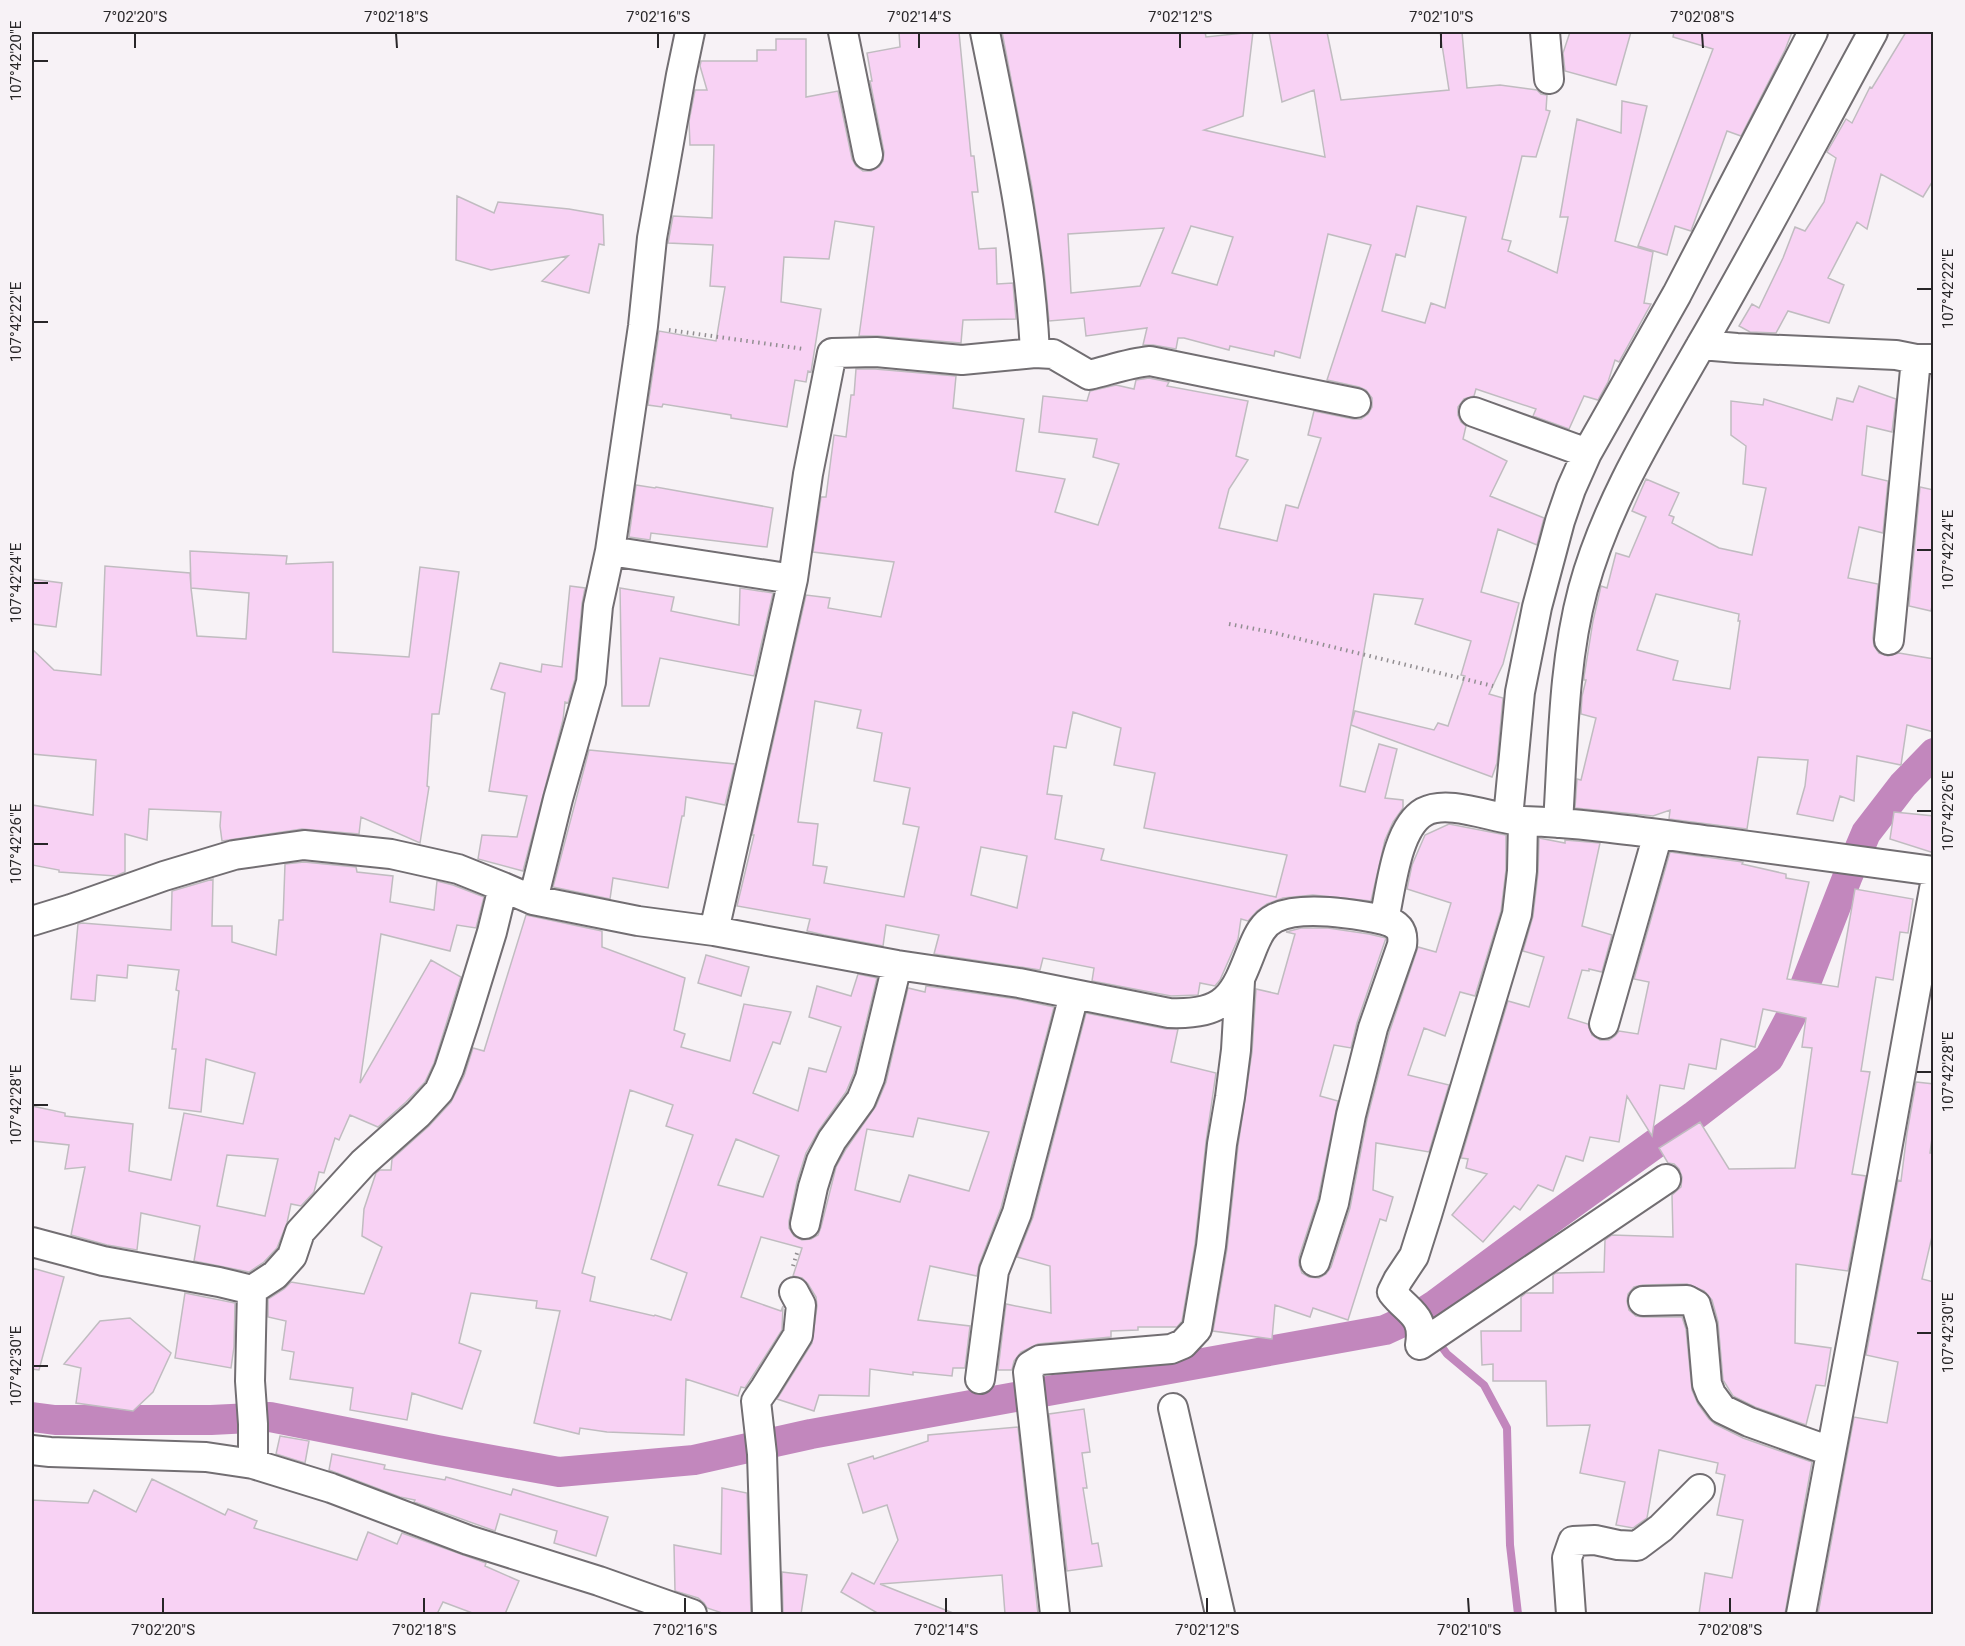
<svg xmlns="http://www.w3.org/2000/svg" width="1965" height="1646" viewBox="0 0 1965 1646" font-family="Roboto,sans-serif">
  <style>
    .lines { fill: none; stroke-linecap: round; stroke-linejoin: round }
    .stream { stroke: #c287bd; stroke-width: 8 }
    .canal { stroke: #c287bd; stroke-width: 30 }
    .building { fill: #f8d2f4; stroke: #c0bcc0; stroke-width: 1.5; fill-rule: evenodd }
    .street-casing { stroke: #726e72; stroke-width: 32 }
    .path { stroke: #928e91; stroke-width: 4; stroke-dasharray: 1.5 4.5; stroke-linecap: butt }
    .street { stroke: #fff; stroke-width: 28 }
    .ticks { fill: none; stroke: #282628; stroke-width: 2 }
    .neatline { fill: none; stroke: #282628; stroke-width: 2 }
    .ticks-label { font-size: 15px; text-anchor: middle; fill: #282628 }
  </style>
  <rect width="100%" height="100%" fill="#f7f2f6"/>
  <g class="lines">
    <path class="stream" d="M1436,1339L1447,1354L1484,1385L1507,1428L1510,1545L1518,1614"/>
    <path class="canal" d="M32,1417L55,1420H211L270,1417L437,1450L559,1472L694,1460L811,1434L1385,1330L1422,1313L1436,1304L1537,1229L1695,1115L1769,1058L1798,1003L1847,878L1866,833L1903,785L1934,753"/>
  </g>
  <path class="building" d="M899,32H959L971,156H974L978,192H972L979,249L996,248L997,284L1013,283L1016,319L963,320L961,343L878,336H859L874,227L835,221L829,259L784,257L781,302L821,309L811,372L808,371L806,382L795,380L787,427L731,418V415L663,404L662,407L648,405L659,331L716,341L725,287L710,286L713,245L668,243L673,216L712,218L714,145H690L689,121L695,90H707L700,66L701,61H757V50H776V39H806V97L838,91L852,159L856,166L863,171H871L879,167L883,161L884,152L870,81H872L867,53L900,47Z
    M1002,32H1205L1206,37L1253,32L1243,116L1204,130L1325,157L1314,90L1282,102L1269,32H1327L1341,100L1449,90L1440,32H1462L1467,88L1500,85L1537,90L1541,94L1547,95L1546,110L1550,111L1536,157L1522,156L1502,239L1511,241L1508,251L1557,273L1568,217H1560L1577,119L1621,133L1622,101L1647,106L1615,241L1653,252L1644,303L1651,304L1619,362L1615,360L1608,382L1598,400L1584,396L1569,429L1533,416L1536,409L1476,389L1474,396L1464,399L1458,407V415L1461,422L1466,426L1463,439L1507,461L1490,496L1544,518L1537,545L1498,529L1481,592L1519,603L1503,664L1489,694L1503,698L1497,763L1492,777L1351,725L1355,711L1434,730L1438,723L1448,726L1465,676L1461,675L1471,641L1415,624L1423,599L1374,594L1340,786L1365,792L1379,744L1397,749L1385,798L1403,800V808L1393,822L1385,840L1371,901L1313,895L1283,898L1267,904L1257,911L1248,921L1241,919L1238,939L1220,980L1215,986L1200,983L1198,995L1171,996L1092,981L1094,968L1043,958L1040,970L934,954L939,935L886,925L883,946L824,935L807,931L810,919L737,906L754,835H752L806,595L830,598L828,608L881,617L894,562L813,552L821,497H826L834,435L846,437L851,395H854L856,369H875L956,376L953,408L1024,419L1016,471L1065,479L1055,512L1098,525L1119,464L1093,457L1097,439L1039,432L1043,396L1087,401L1090,391L1116,385L1134,389L1136,380L1149,378L1169,382L1167,386L1248,401L1236,456L1248,460L1229,489L1219,528L1277,541L1286,505L1298,508L1321,438L1308,435L1314,411L1353,419H1361L1368,414L1372,407V398L1366,390L1359,387L1327,380L1371,245L1328,234L1300,358L1275,351L1274,356L1230,346L1229,350L1184,338H1178L1176,349L1153,345H1143L1147,328L1086,336L1084,318L1049,321L1044,270L1032,188ZM1417,206L1466,217L1445,308L1431,303L1425,323L1382,311L1396,254L1405,257ZM1191,226L1233,237L1217,285L1172,273ZM1164,228L1140,286L1071,293L1068,234ZM815,701L861,710L857,728L882,733L874,781L910,788L903,824L919,827L904,897L824,883L827,867L813,865L818,824L798,822ZM1073,712L1121,728L1114,765L1155,773L1144,828L1287,855L1276,897L1101,860L1104,849L1055,839L1062,796L1047,794L1054,746L1066,748ZM981,847L1027,856L1017,908L971,895Z
    M1570,32H1631L1616,85L1565,71L1563,53Z
    M1674,32H1792L1785,50L1741,136L1727,131L1691,231L1675,226L1667,255L1638,246L1713,49L1673,37Z
    M1906,32H1934V179L1923,197L1881,174L1867,229L1857,222L1828,278L1844,285L1829,323L1788,311L1776,333L1750,332L1739,326L1752,304L1759,308L1783,258L1795,227L1805,231L1824,202L1836,158L1827,152L1846,119L1852,123L1870,87L1872,88Z
    M457,196L494,213L498,202L569,209L603,215L604,245L599,244L589,293L542,281L568,256L491,270L456,260Z
    M1859,386L1896,399L1892,432L1867,426L1862,475L1888,481L1883,533L1859,527L1848,578L1878,584L1873,638L1874,646L1879,653L1888,656L1899,653L1934,659V732L1907,725L1901,765L1857,756L1854,801L1840,796L1833,821L1797,814L1805,786L1808,760L1758,757L1747,829L1669,819L1670,810L1653,816L1575,808L1577,779L1581,780L1596,718L1581,714L1582,696L1586,680H1584V677L1593,621L1601,586L1607,588L1616,553L1629,557L1646,517L1632,511L1646,479L1679,493L1669,515L1674,517L1672,523L1719,548L1752,555L1766,488L1743,484L1746,446L1731,435V401L1763,405L1764,399L1832,420L1837,398L1853,402ZM1656,594L1739,614L1738,621H1740L1730,689L1673,680L1678,661L1637,650Z
    M636,485L655,488L656,487L773,508L767,547L651,533L650,540L629,537Z
    M1920,487L1934,490V597L1931,611L1909,606Z
    M190,551L287,556L286,564L333,562V652L409,657L420,567L459,572L439,714H432L427,786L429,787L420,843L361,817L359,834L302,829L222,841L220,826L221,812L149,809L147,840L125,834V872L116,876L59,872V870L32,865V805L93,815L96,760L32,754V649L54,670L101,675L105,566L190,573L191,588ZM191,588L249,593L246,639L197,636Z
    M32,579L62,583L56,627L32,624Z
    M570,586L585,588L582,604L575,679L568,703L565,702L563,720L523,871L478,859L482,835L517,837L527,796L489,791L505,693L491,689L500,663L541,672L542,664L562,667Z
    M620,588L674,597L671,611L739,625L740,588L773,593L754,676L660,658L649,706H622Z
    M589,750L735,764L725,805L686,797L684,816H682L668,888L613,878L610,899L553,887Z
    M1894,812L1934,816V853L1890,839Z
    M1449,824L1506,835V870L1501,911L1475,996L1460,992L1445,1036L1424,1028L1408,1075L1449,1085L1429,1152L1376,1143L1373,1190L1393,1197L1386,1221L1380,1219L1348,1320L1313,1308L1310,1317L1275,1305L1272,1339L1213,1331L1227,1249L1238,1146L1252,1052L1256,989L1278,994L1295,934L1286,932L1301,928H1328L1369,934L1386,938L1357,1023L1351,1048L1334,1045L1320,1096L1338,1101L1318,1199L1299,1257V1265L1302,1273L1309,1277L1319,1278L1326,1274L1331,1267L1350,1208L1367,1119L1389,1033L1418,947L1436,952L1451,903L1407,889L1412,865L1425,835Z
    M1539,838L1565,843V840L1600,843L1582,926L1612,935L1602,972L1589,969V971L1582,970L1568,1018L1588,1024L1592,1035L1600,1040H1609L1615,1036L1619,1031L1638,1034L1649,982L1634,979L1670,852L1743,862L1742,864L1786,874V878L1809,882L1787,979L1838,987L1855,889L1913,899L1908,933L1900,932L1893,980L1876,977L1861,1071L1870,1072L1852,1174L1866,1176L1848,1271L1796,1264L1795,1343L1831,1348L1825,1386L1816,1385L1806,1425L1755,1407L1733,1396L1723,1380L1718,1322L1712,1300L1704,1291L1687,1284L1643,1285L1634,1287L1628,1294L1627,1301L1629,1310L1636,1316L1643,1317H1682L1686,1329L1692,1390L1698,1404L1709,1419L1715,1424L1743,1438L1812,1462L1785,1614H1699L1705,1573L1732,1578L1743,1520L1717,1515L1725,1475L1716,1473L1718,1463L1659,1450L1647,1518L1633,1528L1616,1525L1625,1482L1580,1473L1590,1425L1547,1426L1546,1381H1493V1364L1482,1365L1481,1331H1521V1297L1526,1293H1553V1275L1556,1273L1604,1272L1605,1240L1612,1235L1673,1237L1672,1195L1681,1187L1682,1177L1679,1169L1674,1164L1668,1163L1659,1148L1700,1122L1729,1169L1795,1168L1812,1048L1802,1047L1806,1018L1763,1009L1755,1047L1721,1039L1716,1069L1689,1064L1684,1089L1660,1085L1652,1136L1627,1096L1619,1142L1590,1137L1583,1161L1566,1156L1553,1191L1538,1185L1520,1210L1514,1206L1483,1242L1452,1215L1487,1174L1466,1168L1468,1159L1461,1158L1508,1001L1529,1007L1544,957L1523,951L1533,916L1538,873Z
    M304,862L356,867L357,872L393,876L390,902L434,910L437,881L453,885L484,897L476,928L457,925L450,951L381,934L360,1083L431,960L461,977L434,1063L425,1082L406,1102L378,1127L350,1115L339,1140L335,1138L324,1173L319,1172L314,1192L301,1206L291,1204L287,1223L277,1248L264,1262L249,1272L194,1261L200,1226L141,1213L137,1250L107,1245L71,1235L85,1167L65,1169L69,1145L32,1141V1106L65,1113V1116L133,1124L129,1171L171,1180L184,1113L243,1124L255,1073L206,1059L201,1112L169,1108L176,1049H172L179,991L176,990L179,970L128,965L127,978L97,975L95,1001L71,999L78,924L82,923L171,930L172,891L213,879L212,926H232V942L276,955L279,920H283L285,864ZM227,1155L278,1159L265,1216L217,1206Z
    M526,915L602,931V947L685,978L674,1030L685,1034L681,1047L730,1061L744,1004L791,1012L780,1044L773,1042L753,1093L798,1111L809,1068L826,1072L841,1027L809,1017L817,986L851,996L858,974L877,978L854,1073L846,1092L819,1130L806,1153L797,1182L789,1221V1228L794,1236L802,1240L811,1239L818,1235L821,1227L836,1167L846,1149L876,1106L886,1082L908,988L925,992L926,986L1016,999L1054,1007L1001,1208L979,1265L977,1276L930,1266L918,1320L970,1326L965,1368H953L952,1376L913,1372V1375L870,1369L869,1396L819,1395L814,1411L777,1399L812,1343L817,1306L816,1297L808,1284L802,1278L793,1276L802,1248L761,1237L741,1297L781,1311L783,1306L782,1330L745,1388L741,1387L738,1396L686,1379L684,1435L607,1432L580,1428L579,1434L534,1423L560,1311L536,1308L537,1301L471,1293L459,1343L481,1351L462,1409L412,1393L407,1420L350,1410L353,1388L290,1379L294,1352L282,1350L286,1321L268,1317V1299L284,1289L291,1282L364,1294L382,1247L362,1236L364,1209L376,1173L380,1170H391L392,1159L429,1126L451,1102L464,1076L473,1048L484,1051ZM630,1090L673,1105L666,1126L693,1135L651,1259L687,1273L671,1320L655,1315L654,1316L590,1301L595,1277L582,1273ZM918,1118L989,1132L969,1191L909,1175L900,1202L855,1190L867,1129L913,1137ZM736,1139L779,1156L763,1197L718,1185Z
    M706,955L749,967L741,996L698,983Z
    M1086,1013L1166,1029H1178L1171,1062L1216,1073L1206,1142L1195,1244L1182,1321L1177,1327H1138V1330L1111,1331V1337L1038,1344L1021,1352L1014,1361L1012,1370H998L1006,1304L1051,1313L1050,1266L1017,1257L1033,1217Z
    M1916,1082L1934,1084V1122L1930,1153H1934V1228L1922,1279L1934,1282V1614H1818L1854,1417L1887,1423L1898,1362L1866,1355L1898,1180L1901,1181L1907,1133Z
    M32,1268L64,1277L39,1370L32,1369Z
    M185,1293L235,1303L234,1347L231,1368L175,1358Z
    M130,1318L171,1353L153,1392L133,1411L76,1403L81,1368L64,1364L100,1321Z
    M1084,1409L1090,1452L1082,1453L1087,1488H1083L1092,1544L1098,1543L1102,1566L1067,1571L1049,1414Z
    M1018,1427L1038,1614H1005L1002,1575L880,1584L953,1613V1614H879L841,1592L852,1573L874,1584L898,1540L887,1505L863,1513L848,1464L873,1456L874,1459L928,1441V1435Z
    M280,1436L309,1441L305,1463L276,1454Z
    M332,1454L385,1465L384,1469L445,1480L446,1477L511,1495L513,1489L608,1517L596,1556L554,1543L557,1531L500,1514L495,1531L414,1502L415,1500L400,1497L329,1470Z
    M152,1479L225,1515L228,1509L257,1521L254,1528L357,1560L368,1532L397,1544L402,1533L486,1563L485,1566L519,1581L505,1614H475L443,1602L437,1614H32V1500L88,1503L94,1490L136,1512Z
    M722,1488L747,1493L751,1614H725L707,1608L704,1603L698,1598L675,1591L674,1545L721,1554Z
    M782,1572L807,1575L801,1614H783Z"/>
  <g class="lines">
    <g class="street-casing">
      <path id="street" d="M843,32L868,155
        M1545,32L1549,79
        M1701,345L1737,348L1896,355L1916,359H1934
        M1035,353L1053,354L1089,375C1110,370 1129,363 1150,361L1356,403
        M1474,412L1587,453
        M610,551L793,579
        M1889,640L1916,359
        M1508,818L1520,692L1537,607L1560,521L1571,489L1587,453L1677,294L1813,32
        M1558,823C1563,745 1563,664 1583,589C1607,501 1656,424 1701,345C1761,242 1816,136 1873,32
        M533,900L558,799L591,682L598,606L610,551L643,326L652,238L681,75L690,32
        M32,921L71,909L164,876L234,855L304,845L391,854L458,869L503,887
        M714,931L793,579L808,474L832,353L876,352L962,360L1035,353C1030,245 1006,137 985,32
        M1604,1024L1658,834
        M805,1224L813,1187L821,1161L832,1140L861,1100L870,1078L897,965
        M32,1242L103,1261L219,1282L252,1290
        M1315,1262L1334,1203L1351,1115L1373,1028L1402,945C1404,930 1398,924 1384,920
        M1643,1301L1687,1300L1696,1305L1702,1326L1707,1384L1711,1394L1722,1409L1749,1422L1830,1451
        M1420,1345C1425,1314 1408,1313 1392,1292L1398,1280L1414,1256L1427,1215L1517,914L1522,871L1523,821
        M1420,1345L1666,1179
        M980,1379L994,1271L1017,1213L1074,995
        M1173,1408L1220,1614
        M32,1450L50,1452L206,1457L253,1464L331,1488L468,1540L599,1581L692,1614
        M253,1464V1424L250,1381L252,1290L275,1275L292,1256L300,1232L363,1163L418,1114L439,1091L449,1069L465,1020L492,932L503,887L533,900L638,921L714,931L897,965L1019,983L1169,1013C1227,1015 1234,996 1253,947C1258,935 1263,924 1275,918C1302,905 1355,914 1384,920C1391,890 1396,828 1424,812C1449,798 1496,820 1523,821C1586,823 1650,833 1712,841C1786,851 1860,861 1934,871
        M767,1614L762,1454L756,1401L765,1388L798,1335L801,1305L794,1292
        M1055,1614L1028,1372L1030,1366L1040,1360L1171,1349L1183,1344L1197,1329L1211,1246L1222,1144L1230,1097L1236,1050L1240,981
        M1571,1614L1567,1558L1573,1541L1595,1540L1618,1545L1637,1546L1661,1528L1700,1489
        M1801,1614L1873,1227L1934,889"/>
    </g>
    <path class="path" d="M669,330L804,349
      M1229,624L1271,632L1493,686
      M793,1266L798,1250"/>
    <use href="#street" class="street"/>
  </g>
  <path class="ticks" d="M135,33V48M396,33L397,48M658,33V48M919,33V48M1180,33V48M1441,33V48M1702,33L1703,48M33,61H48M1917,289H1932M33,322H48M1917,550H1932M33,583H48M1917,811H1932M33,844H48M1917,1072H1932M33,1105H48M1917,1333H1932M33,1366H48M163,1598V1613M424,1598V1613M685,1598V1613M946,1598V1613M1207,1598V1613M1468,1598L1469,1613M1730,1598V1613"/>
  <rect width="1965" height="1646" fill="none" stroke="#f7f2f6" stroke-width="66"/>
  <rect x="33" y="33" width="1899" height="1580" class="neatline"/>
  <g class="ticks-label">
    <text x="135" y="22">7°02'20"S</text>
    <text x="396" y="22">7°02'18"S</text>
    <text x="658" y="22">7°02'16"S</text>
    <text x="919" y="22">7°02'14"S</text>
    <text x="1180" y="22">7°02'12"S</text>
    <text x="1441" y="22">7°02'10"S</text>
    <text x="1702" y="22">7°02'08"S</text>
    <text transform="translate(16 61) rotate(-90)" y="5">107°42'20"E</text>
    <text transform="translate(1948 289) rotate(-90)" y="5">107°42'22"E</text>
    <text transform="translate(16 322) rotate(-90)" y="5">107°42'22"E</text>
    <text transform="translate(1948 550) rotate(-90)" y="5">107°42'24"E</text>
    <text transform="translate(16 583) rotate(-90)" y="5">107°42'24"E</text>
    <text transform="translate(1948 811) rotate(-90)" y="5">107°42'26"E</text>
    <text transform="translate(16 844) rotate(-90)" y="5">107°42'26"E</text>
    <text transform="translate(1948 1072) rotate(-90)" y="5">107°42'28"E</text>
    <text transform="translate(16 1105) rotate(-90)" y="5">107°42'28"E</text>
    <text transform="translate(1948 1333) rotate(-90)" y="5">107°42'30"E</text>
    <text transform="translate(16 1366) rotate(-90)" y="5">107°42'30"E</text>
    <text x="163" y="1635">7°02'20"S</text>
    <text x="424" y="1635">7°02'18"S</text>
    <text x="685" y="1635">7°02'16"S</text>
    <text x="946" y="1635">7°02'14"S</text>
    <text x="1207" y="1635">7°02'12"S</text>
    <text x="1469" y="1635">7°02'10"S</text>
    <text x="1730" y="1635">7°02'08"S</text>
  </g>
</svg>
